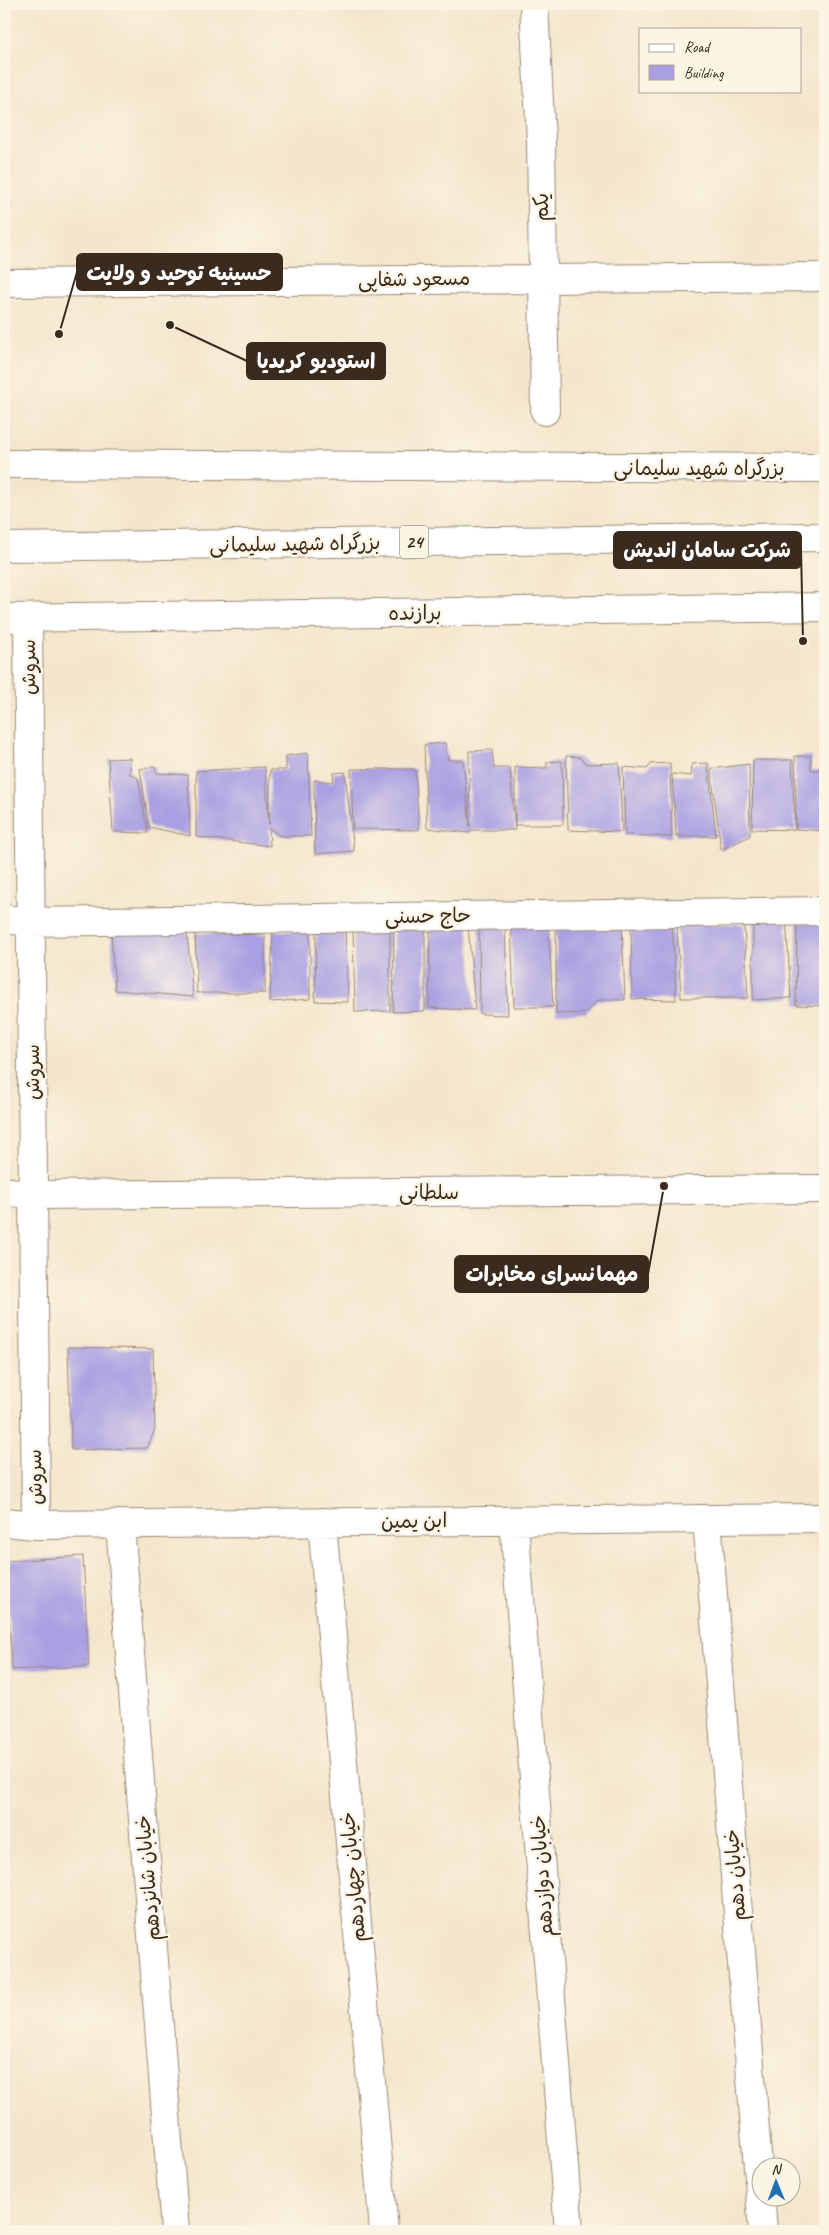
<svg xmlns="http://www.w3.org/2000/svg" width="829" height="2235" viewBox="0 0 829 2235" font-family="Caveat,'Playpen Sans Arabic',sans-serif">
  <style>
    .building { fill: #a99fe2 }
    .lines { fill: none; stroke-linecap: round; stroke-linejoin: round }
    .minor-casing { stroke: #988875; stroke-width: 30 }
    .secondary-casing { stroke: #988875; stroke-width: 30 }
    .trunk-casing { stroke: #988875; stroke-width: 30 }
    .minor { stroke: #fff; stroke-width: 28 }
    .secondary { stroke: #fff; stroke-width: 28 }
    .trunk { stroke: #fff; stroke-width: 28 }
    .labels { text-anchor: middle; dominant-baseline: central; stroke-width: 5; stroke-linejoin: round; paint-order: stroke }
    .shield { fill: #fcf5e5; stroke: #75675a; stroke-width: 1 }
    .shield-label { font-size: 19px; font-weight: bold; fill: #3b2a1e }
    .street-label { font-size: 20px; fill: #3b2a1e; stroke: #fcf5e5 }
    .leader { fill: none; stroke: #3b2a1e; stroke-width: 2 }
    .callout-dot { fill: #3b2a1e; stroke: #fcf5e5; stroke-width: 2 }
    .callout { fill: #3b2a1e; stroke: #3b2a1e; stroke-width: 2 }
    .callout-label { font-size: 21px; text-anchor: middle; font-weight: bold; fill: #fff }
  </style>
  <rect width="100%" height="100%" fill="#fcf5e5"/>
  <filter id="ink" filterUnits="userSpaceOnUse"><feTurbulence type="fractalNoise" baseFrequency=".02" numOctaves="2"/><feDisplacementMap in="SourceGraphic" scale="10" xChannelSelector="R" yChannelSelector="G"/><feConvolveMatrix kernelMatrix="1 2 1 2 8 2 1 2 1" color-interpolation-filters="sRGB"/></filter>
  <filter id="wash" filterUnits="userSpaceOnUse"><feTurbulence type="fractalNoise" baseFrequency=".0096" numOctaves="4" result="noise"/><feDisplacementMap in="SourceGraphic" scale="20" xChannelSelector="R" yChannelSelector="G"/><feGaussianBlur stdDeviation="1.12" result="paint"/><feColorMatrix in="noise" values="0 0 0 0 0 0 0 0 0 0 0 0 0 0 0 0 0 1.4 0 .05"/><feComposite in="paint" operator="in"/></filter>
  <g filter="url(#wash)">
    <rect width="100%" height="100%" fill="#f4e6cc"/>
    <g id="blocks">
      <path class="building" d="M445,743L448,760H463L470,827L469,751L492,750L494,768H510L515,830H471L469,833L427,828L424,745Z
        M308,753L311,836H280L269,828L270,846L196,837V771L265,767L269,824L270,770H286V756Z
        M566,756L579,757L587,764L619,763L622,832L568,830Z
        M795,756H811V770H825V831L796,829Z
        M130,758V774L138,778L148,833L113,832L108,759Z
        M753,760H792L795,830L752,829Z
        M562,761L563,825H515V767L547,768V762Z
        M670,763L672,837L625,835L623,767L647,769L651,764Z
        M708,763L716,836H676L672,774L691,776L692,764Z
        M749,764L750,836L721,850L711,769Z
        M155,766L156,773L188,775L190,836L149,827L140,769Z
        M351,769H415L419,830L353,829Z
        M345,772L354,851L315,854L314,780L333,782L334,773Z
        M786,917L791,998L753,1000V921Z
        M548,920L553,1007H514L511,922Z
        M631,922H672L676,1000L632,999Z
        M797,923H825V1006L796,1005Z
        M394,924L425,925V1011L393,1012Z
        M430,924H468L475,1010L429,1008Z
        M556,924H622L625,1000H598L586,1013L556,1014Z
        M677,924H744L748,998H681Z
        M345,925L348,1002L315,1001L316,929Z
        M479,925L505,926L508,1015L480,1014Z
        M390,927V1011L355,1012L353,928Z
        M273,931H310V999L270,1002Z
        M187,932L193,997L115,990L111,934Z
        M195,933L265,935V993H197Z
        M68,1347L153,1349L155,1430L147,1448L71,1450Z
        M83,1556L89,1666L12,1670L6,1561Z"/>
    </g>
  </g>
  <g filter="url(#ink)">
    <use href="#blocks" fill-opacity="0" stroke="#988875" stroke-width="1"/>
    <g class="lines">
      <g class="minor-casing">
        <path id="minor" d="M534,4L541,141L545,411
          M4,283L825,277
          M28,618L36,1525
          M4,919L31,922L825,911
          M4,1191L33,1195L825,1189
          M707,1519L763,2231
          M514,1521L569,2231
          M4,1522L36,1525L825,1518
          M322,1522L384,2231
          M120,1524L175,2231"/>
      </g>
      <g class="secondary-casing">
        <path id="secondary" d="M4,618L825,607"/>
      </g>
      <g class="trunk-casing">
        <path id="trunk" d="M4,464L825,468
          M4,547L825,537"/>
      </g>
      <use href="#minor" class="minor"/>
      <use href="#secondary" class="secondary"/>
      <use href="#trunk" class="trunk"/>
    </g>
  </g>
  <g class="labels">
    <rect class="shield" x="400" y="525.5" width="28" height="33" rx="4"/>
    <g class="shield-label">
      <text x="414" y="542">24</text>
    </g>
    <g class="street-label">
      <text transform="translate(541 207) rotate(-90)">یکم</text>
      <text transform="translate(414 279) rotate(-1)">مسعود شفاپی</text>
      <text x="699" y="468">بزرگراه شهید سلیمانی</text>
      <text transform="translate(295 544) rotate(-1)">بزرگراه شهید سلیمانی</text>
      <text transform="translate(415 613) rotate(-1)">برازنده</text>
      <text transform="translate(28 667) rotate(-90)">سروش</text>
      <text transform="translate(428 916) rotate(-1)">حاج حسنی</text>
      <text transform="translate(32 1072) rotate(-90)">سروش</text>
      <text x="429" y="1192">سلطانی</text>
      <text transform="translate(35 1477) rotate(-91)">سروش</text>
      <text transform="translate(414 1521) rotate(-1)">ابن یمین</text>
      <text transform="translate(735 1875) rotate(-95)">خیابان دهم</text>
      <text transform="translate(542 1876) rotate(-94)">خیابان دوازدهم</text>
      <text transform="translate(353 1877) rotate(-95)">خیابان چهاردهم</text>
      <text transform="translate(148 1878) rotate(-95)">خیابان شانزدهم</text>
    </g>
  </g>
  <path class="leader" d="M59 334L77 272M170 325L247 361M803 641L801 550M664 1186L648 1274"/>
  <g class="callout-dot">
    <circle cx="59" cy="334" r="5"/>
    <circle cx="170" cy="325" r="5"/>
    <circle cx="803" cy="641" r="5"/>
    <circle cx="664" cy="1186" r="5"/>
  </g>
  <g class="callout">
    <rect x="77" y="254" width="205" height="36" rx="5"/>
    <rect x="247" y="343" width="138" height="36" rx="5"/>
    <rect x="614" y="532" width="187" height="36" rx="5"/>
    <rect x="455" y="1256" width="193" height="36" rx="5"/>
  </g>
  <g class="callout-label">
    <text x="179" y="280">حسینیه توحید و ولایت</text>
    <text x="316" y="368">استودیو کریدیا</text>
    <text x="707" y="557">شرکت سامان اندیش</text>
    <text x="552" y="1281">مهمانسرای مخابرات</text>
  </g>
  <rect width="829" height="2235" fill="none" stroke="#fcf5e5" stroke-width="20"/>
  <rect x="639" y="28" width="162" height="65" fill="#fcf5e5" stroke="#afa495"/>
  <rect x="649" y="44" width="25" height="8" fill="#ffffff" stroke="#afa495"/>
  <text x="684" y="52" font-size="15" fill="#3b2a1e">Road</text>
  <rect x="649" y="65" width="25" height="15" fill="#a99fe2" stroke="#afa495"/>
  <text x="684" y="78" font-size="15" fill="#3b2a1e">Building</text>
  <g transform="translate(776 2182) rotate(359)"><circle r="24" fill="#fcf5e5" stroke="#afa495"/>
  <path d="M0-4L9 19L0 12L-9 19Z" fill="#1f6fb2"/>
  <text y="-8" font-size="14" font-weight="bold" text-anchor="middle" fill="#3b2a1e">N</text>
  </g>
</svg>
